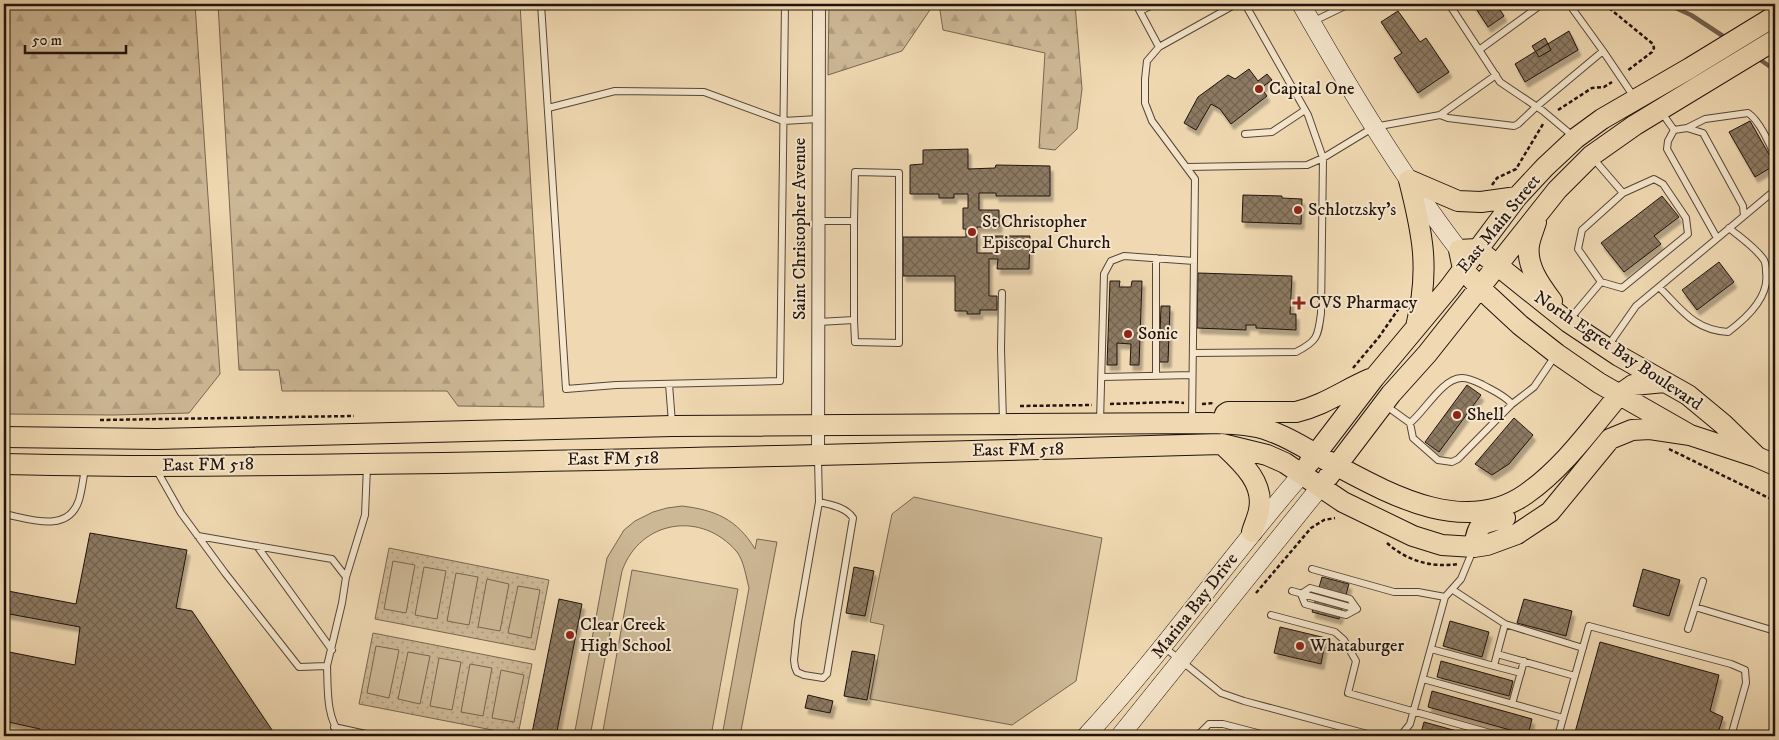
<svg xmlns="http://www.w3.org/2000/svg" width="1779" height="740" viewBox="0 0 1779 740" font-family="'IM FELL DW Pica',serif">
  <style>
    .forest { fill: url(#forest-firs); stroke: #776652 }
    .park { fill: url(#park-dots); stroke: #776652 }
    .pitch { fill: #cdb896; stroke: #776652 }
    .lines { fill: none; stroke-linecap: round; stroke-linejoin: round }
    .stream { stroke: #73624f; stroke-width: 4.5 }
    .building { fill: url(#building-cross-hatch); stroke: #21140e; filter: url(#shadow) }
    .service-casing { stroke: #554537; stroke-width: 8 }
    .minor-casing { stroke: #554537; stroke-width: 14 }
    .secondary-casing { stroke: #21140e; stroke-width: 19 }
    .primary-casing { stroke: #21140e; stroke-width: 22 }
    .path { stroke: #21140e; stroke-width: 2.5; stroke-dasharray: 4 2.5; stroke-linecap: butt }
    .service { stroke: #f5e6cd; stroke-width: 6 }
    .minor { stroke: #f5e6cd; stroke-width: 12 }
    .secondary { stroke: #f5e6cd; stroke-width: 18 }
    .primary { stroke: #f0d9b2; stroke-width: 20 }
    .poi-dot { fill: #8f2418; stroke: #f5e6cd; stroke-width: 2 }
    .labels { text-anchor: middle; dominant-baseline: central; stroke-width: 4; stroke-linejoin: round; paint-order: stroke }
    .poi-label { font-size: 18px; fill: #21140e; stroke: #f5e6cd; text-anchor: start }
    .street-label { font-size: 18px; fill: #21140e; stroke: #f5e6cd }
  </style>
  <defs>
    <pattern id="forest-firs" width="22" height="20" patternUnits="userSpaceOnUse" patternTransform="scale(1.25)"><rect width="22" height="20" fill="#cdb896"/><path d="M5 1l3.5 6h-7zM16 11l3.5 6h-7z" fill="#b09d80"/></pattern>
    <pattern id="park-dots" width="8" height="8" patternUnits="userSpaceOnUse" patternTransform="scale(1.25)"><rect width="8" height="8" fill="#cdb896"/><path d="M2 2h.1M6 6h.1" fill="none" stroke="#b09d80" stroke-width="1.8" stroke-linecap="round"/></pattern>
    <pattern id="building-cross-hatch" width="8" height="8" patternUnits="userSpaceOnUse" patternTransform="scale(1.25)"><rect width="8" height="8" fill="#8d7a63"/><path d="M0 0l8 8M0 8l8-8" fill="none" stroke="#736350"/></pattern>
    <filter id="shadow"><feDropShadow dx="3" dy="5.5" stdDeviation="1" flood-color="#0004"/></filter>
  </defs>
  <rect width="100%" height="100%" fill="#f0d9b2"/>
  <filter id="stains"><feTurbulence type="fractalNoise" baseFrequency=".004" numOctaves="4"/><feColorMatrix values="0 0 0 0 .2 0 0 0 0 .09 0 0 0 0 .02 0 0 0 .5 -.17"/></filter>
  <radialGradient id="worn" r=".72"><stop offset=".6" stop-color="#630" stop-opacity="0"/><stop offset="1" stop-color="#630" stop-opacity=".3"/></radialGradient>
  <path class="forest" d="M4,4H195L220,374L189,413L113,415L4,414Z
    M218,4H520L544,407L458,406L447,391H282L279,370H239Z
    M829,4H934L902,51L828,75Z
    M939,4H1075L1082,89L1077,129L1055,150L1039,148L1045,53L943,30Z"/>
  <path class="park" d="M389,548L549,580L535,650L375,619Z
    M373,633L532,664L518,735L359,704Z"/>
  <path class="pitch" d="M914,497L1102,538L1076,681L1012,725L870,699L884,625L870,622L892,514Z
    M682,506C715,510 737,519 755,549L757,539L777,542L740,736H722L749,588C746,577 744,561 737,552C702,510 640,520 622,571L590,736H574L607,558L624,530L635,521L653,512L667,508Z
    M393,561L415,565L406,613L384,609Z
    M424,567L446,571L437,619L415,615Z
    M632,570L738,589L711,736H602Z
    M456,573L478,577L469,625L447,621Z
    M487,579L509,584L500,631L478,627Z
    M518,586L540,590L531,638L508,633Z
    M376,646L399,650L389,698L367,693Z
    M408,652L430,656L420,704L398,699Z
    M439,658L461,662L452,710L430,706Z
    M470,664L492,668L483,716L461,712Z
    M501,670L524,675L514,722L492,718Z"/>
  <g class="lines">
    <path class="stream" d="M1667,4L1691,15L1726,38
      M1756,57L1775,70"/>
  </g>
  <path class="building" d="M1473,4H1496L1504,16L1488,27Z
    M1398,11L1420,42L1426,38L1449,72L1418,93L1394,58L1402,53L1381,22Z
    M1569,31L1578,50L1525,82L1515,64Z
    M1545,38L1551,50L1539,57L1532,46Z
    M1249,69L1258,81L1267,74L1272,80L1261,88L1267,96L1231,124L1220,109L1211,104L1196,130L1184,123L1198,97L1228,75L1235,79Z
    M1750,121L1775,165L1755,177L1729,132Z
    M968,149V169L995,168L996,165L1050,166V196H996V193H979V210H999V227H977V253H995L994,236H1030L1029,269H997L998,259H989V296H997V310H980V314H967V311H955V276H903V237H966V229H963V208H968V194H954V198H939V194H910V165L923,164V150Z
    M1243,195L1282,196V198L1302,199L1301,224L1242,222Z
    M1662,196L1679,217L1654,236L1661,244L1624,272L1601,243Z
    M1719,262L1734,282L1697,310L1682,290Z
    M1198,273L1292,276L1290,314H1296V330L1256,328V325H1246V330L1197,328Z
    M1110,281H1120L1119,287H1131L1132,281H1142L1139,365H1130L1131,344L1117,343V365H1107Z
    M1161,306H1170L1168,362H1159Z
    M1467,385L1481,395L1439,452L1425,442Z
    M1514,418L1533,435L1509,464L1492,475L1475,464Z
    M90,533L187,550L176,608L192,611L276,736H39L40,729L4,721V651L75,665L80,627L4,613L8,591L76,604Z
    M854,567L874,571L865,616L846,613Z
    M1643,569L1680,580L1669,616L1633,606Z
    M1322,577L1349,584L1339,619L1312,612Z
    M559,599L582,604L556,736H547L532,733Z
    M1524,599L1572,611L1566,636L1517,623Z
    M1450,621L1489,632L1482,657L1443,646Z
    M1280,627L1326,638L1321,664L1274,653Z
    M1600,642L1719,675L1710,711L1723,717L1717,736H1574Z
    M852,651L875,655L867,700L844,696Z
    M1441,661L1513,681L1509,696L1437,677Z
    M1432,691L1532,719L1528,735L1428,707Z
    M808,695L833,701L830,713L805,708Z
    M1424,722L1475,736H1420Z
    M1218,730L1241,736L1242,733L1255,736H1216Z"/>
  <g class="lines">
    <g class="service-casing">
      <path id="service" d="M541,4L566,389L616,385L780,381L785,4
        M1136,4L1159,47
        M1449,4L1500,82L1543,111L1574,137
        M1569,4L1603,51L1634,97
        M1140,11L1155,4
        M1312,22L1349,4
        M1479,50L1542,4
        M548,108L615,91L704,92L783,121L818,119
        M1662,113L1674,130
        M1440,115L1448,118L1514,126L1518,124L1536,107L1603,51
        M1245,134L1272,132L1305,110
        M1592,157L1623,193L1582,230L1578,249L1601,282L1622,288L1688,234L1686,218L1663,184L1654,179L1623,193
        M1187,167L1307,165L1323,158L1374,127L1440,115L1496,75
        M1744,216L1775,190
        M854,221V320
        M1717,238L1667,149L1668,141L1674,130L1687,128L1705,119L1748,113C1759,120 1770,144 1775,157
        M1659,287C1682,310 1694,330 1728,332C1747,318 1770,297 1766,272C1766,268 1766,264 1764,260C1756,248 1741,238 1729,228
        M1002,293L1001,349L1003,422
        M1570,319L1601,282
        M818,322L854,320L855,342L899,343V173L855,172L854,221H818
        M1608,346L1636,306L1744,216L1743,206L1703,133L1687,128
        M1193,353L1296,352C1318,341 1318,336 1321,313L1323,158L1308,115L1245,4
        M1156,376V258
        M1102,377L1192,375
        M669,384L672,423
        M1385,405L1410,423C1425,411 1442,379 1461,378C1468,377 1477,382 1483,385C1494,391 1504,395 1512,404L1534,387L1555,356
        M1192,421L1195,179L1152,121L1145,103V79L1147,61L1159,47L1236,4
        M1100,422L1104,274L1111,261L1124,256L1194,261
        M1410,423L1413,438L1438,460L1452,462L1458,459L1512,404
        M818,459L819,502L798,622L794,660L795,667L797,672L804,675L823,678L827,674L853,518C846,507 831,505 819,502
        M156,469L181,513L225,573L299,667L327,666L342,603L346,577L332,559L198,536
        M4,514C30,519 68,534 79,500C82,490 83,479 85,469
        M257,546L332,650
        M1312,569L1394,592H1418L1445,597
        M346,577L365,515L367,466
        M1310,588L1350,599L1357,609L1346,615L1305,604L1301,594Z
        M1453,590L1505,624L1583,648
        M1292,591L1357,609
        M1695,607L1703,581
        M1271,615L1335,632L1344,640L1356,661L1348,693L1501,736
        M1505,624L1497,654L1575,676
        M1688,629L1695,607L1775,631
        M1164,647L1221,693L1244,701L1375,736
        M1431,649L1494,666L1497,654
        M327,666C328,691 326,716 341,736
        M1494,666L1521,673
        M1423,679L1563,718
        M1512,704L1524,661
        M334,727L375,736
        M1197,736L1209,724H1223L1269,736
        M1386,736L1402,734L1410,724L1445,597L1461,579L1473,550
        M1558,736L1589,626L1731,664L1745,670L1746,683L1731,736"/>
    </g>
    <g class="minor-casing">
      <path id="minor" d="M818,455L819,4"/>
    </g>
    <g class="secondary-casing">
      <path id="secondary" d="M1301,4C1349,88 1400,173 1459,250
        M1086,736C1163,653 1227,560 1302,474
        M1120,736L1321,486"/>
    </g>
    <g class="primary-casing">
      <path id="primary" d="M1409,180C1423,235 1430,270 1416,327
        M1409,180L1458,201L1481,202L1517,197
        M1536,222C1534,229 1530,238 1529,245C1526,266 1540,285 1552,301
        M1225,414L1228,412H1296C1325,405 1344,390 1370,379
        M4,437L157,439L672,426L1210,423C1230,424 1252,424 1270,431C1294,439 1315,455 1337,466C1393,496 1466,536 1526,494C1563,468 1590,430 1619,395L1633,385L1665,382
        M1222,444C1240,461 1265,482 1259,510C1258,517 1254,525 1252,532
        M1757,457L1723,424L1688,395L1619,356L1568,322L1477,249L1459,250L1463,269L1479,287L1520,325L1557,354L1599,383L1690,435L1757,457L1775,465
        M1309,463L1374,378L1449,288L1517,197L1545,167L1576,138L1602,119L1690,68L1775,16
        M4,464C55,465 106,466 157,466C512,464 867,454 1222,444L1267,455L1285,463L1343,502L1413,536L1442,545L1474,547L1487,545L1517,534L1550,512L1610,439L1632,430L1650,429L1690,435
        M1328,477L1391,394L1427,354L1557,190L1591,156L1635,125L1775,40
        M1474,547C1478,521 1481,524 1505,518"/>
    </g>
    <path class="path" d="M1604,4L1653,44L1654,48L1652,52L1627,71
      M1558,110L1592,88L1604,87L1612,82
      M1492,185L1497,178L1516,169L1543,124
      M1353,368L1379,337L1404,301
      M1110,404L1171,402L1184,403
      M1202,404L1214,403
      M1020,406L1092,405
      M100,420L354,416
      M1669,449L1775,501
      M1387,543C1407,561 1432,568 1458,564
      M1256,593L1311,528L1324,520L1335,518"/>
    <use href="#service" class="service"/>
    <use href="#minor" class="minor"/>
    <use href="#secondary" class="secondary"/>
    <use href="#primary" class="primary"/>
  </g>
  <g class="poi-dot">
    <circle cx="1259" cy="89" r="5"/>
    <circle cx="1298" cy="210" r="5"/>
    <circle cx="972" cy="232" r="5"/>
    <path d="M1296.5 295.5h5v5h5v5h-5v5h-5v-5h-5v-5h5z"/>
    <circle cx="1128" cy="334" r="5"/>
    <circle cx="1457" cy="415" r="5"/>
    <circle cx="570" cy="635" r="5"/>
    <circle cx="1300" cy="646" r="5"/>
  </g>
  <g class="labels">
    <g class="poi-label">
      <text x="1269" y="89">Capital One</text>
      <text x="1308" y="210">Schlotzsky's</text>
      <text x="982" y="222">St Christopher<tspan x="982" dy="21">Episcopal Church</tspan></text>
      <text x="1309" y="303">CVS Pharmacy</text>
      <text x="1138" y="334">Sonic</text>
      <text x="1467" y="415">Shell</text>
      <text x="580" y="625">Clear Creek<tspan x="580" dy="21">High School</tspan></text>
      <text x="1310" y="646">Whataburger</text>
    </g>
    <g class="street-label">
      <text transform="translate(1499 224) rotate(-51)">East Main Street</text>
      <text transform="translate(800 229) rotate(-90)">Saint Christopher Avenue</text>
      <text transform="translate(1618 351) rotate(34)">North Egret Bay Boulevard</text>
      <text transform="translate(1018 450) rotate(-1)">East FM 518</text>
      <text transform="translate(613 459) rotate(-1)">East FM 518</text>
      <text transform="translate(208 465) rotate(-1)">East FM 518</text>
      <text transform="translate(1195 606) rotate(-52)">Marina Bay Drive</text>
    </g>
  </g>
  <rect width="1779" height="740" fill="none" stroke="#f0d9b2" stroke-width="20"/>
  <rect x="5" y="5" width="1769" height="730" fill="none" stroke="#21140e" stroke-width="2.5"/>
  <rect x="10" y="10" width="1759" height="720" fill="none" stroke="#21140e"/>
  <path d="M25 45v8h101v-8" fill="none" stroke="#21140e" stroke-width="2.5"/>
  <text x="32" y="45" font-size="15" fill="#21140e" stroke="#f5e6cd" stroke-width="4" paint-order="stroke">50 m</text>
  <rect width="100%" height="100%" filter="url(#stains)"/>
  <rect width="100%" height="100%" fill="url(#worn)"/>
</svg>
